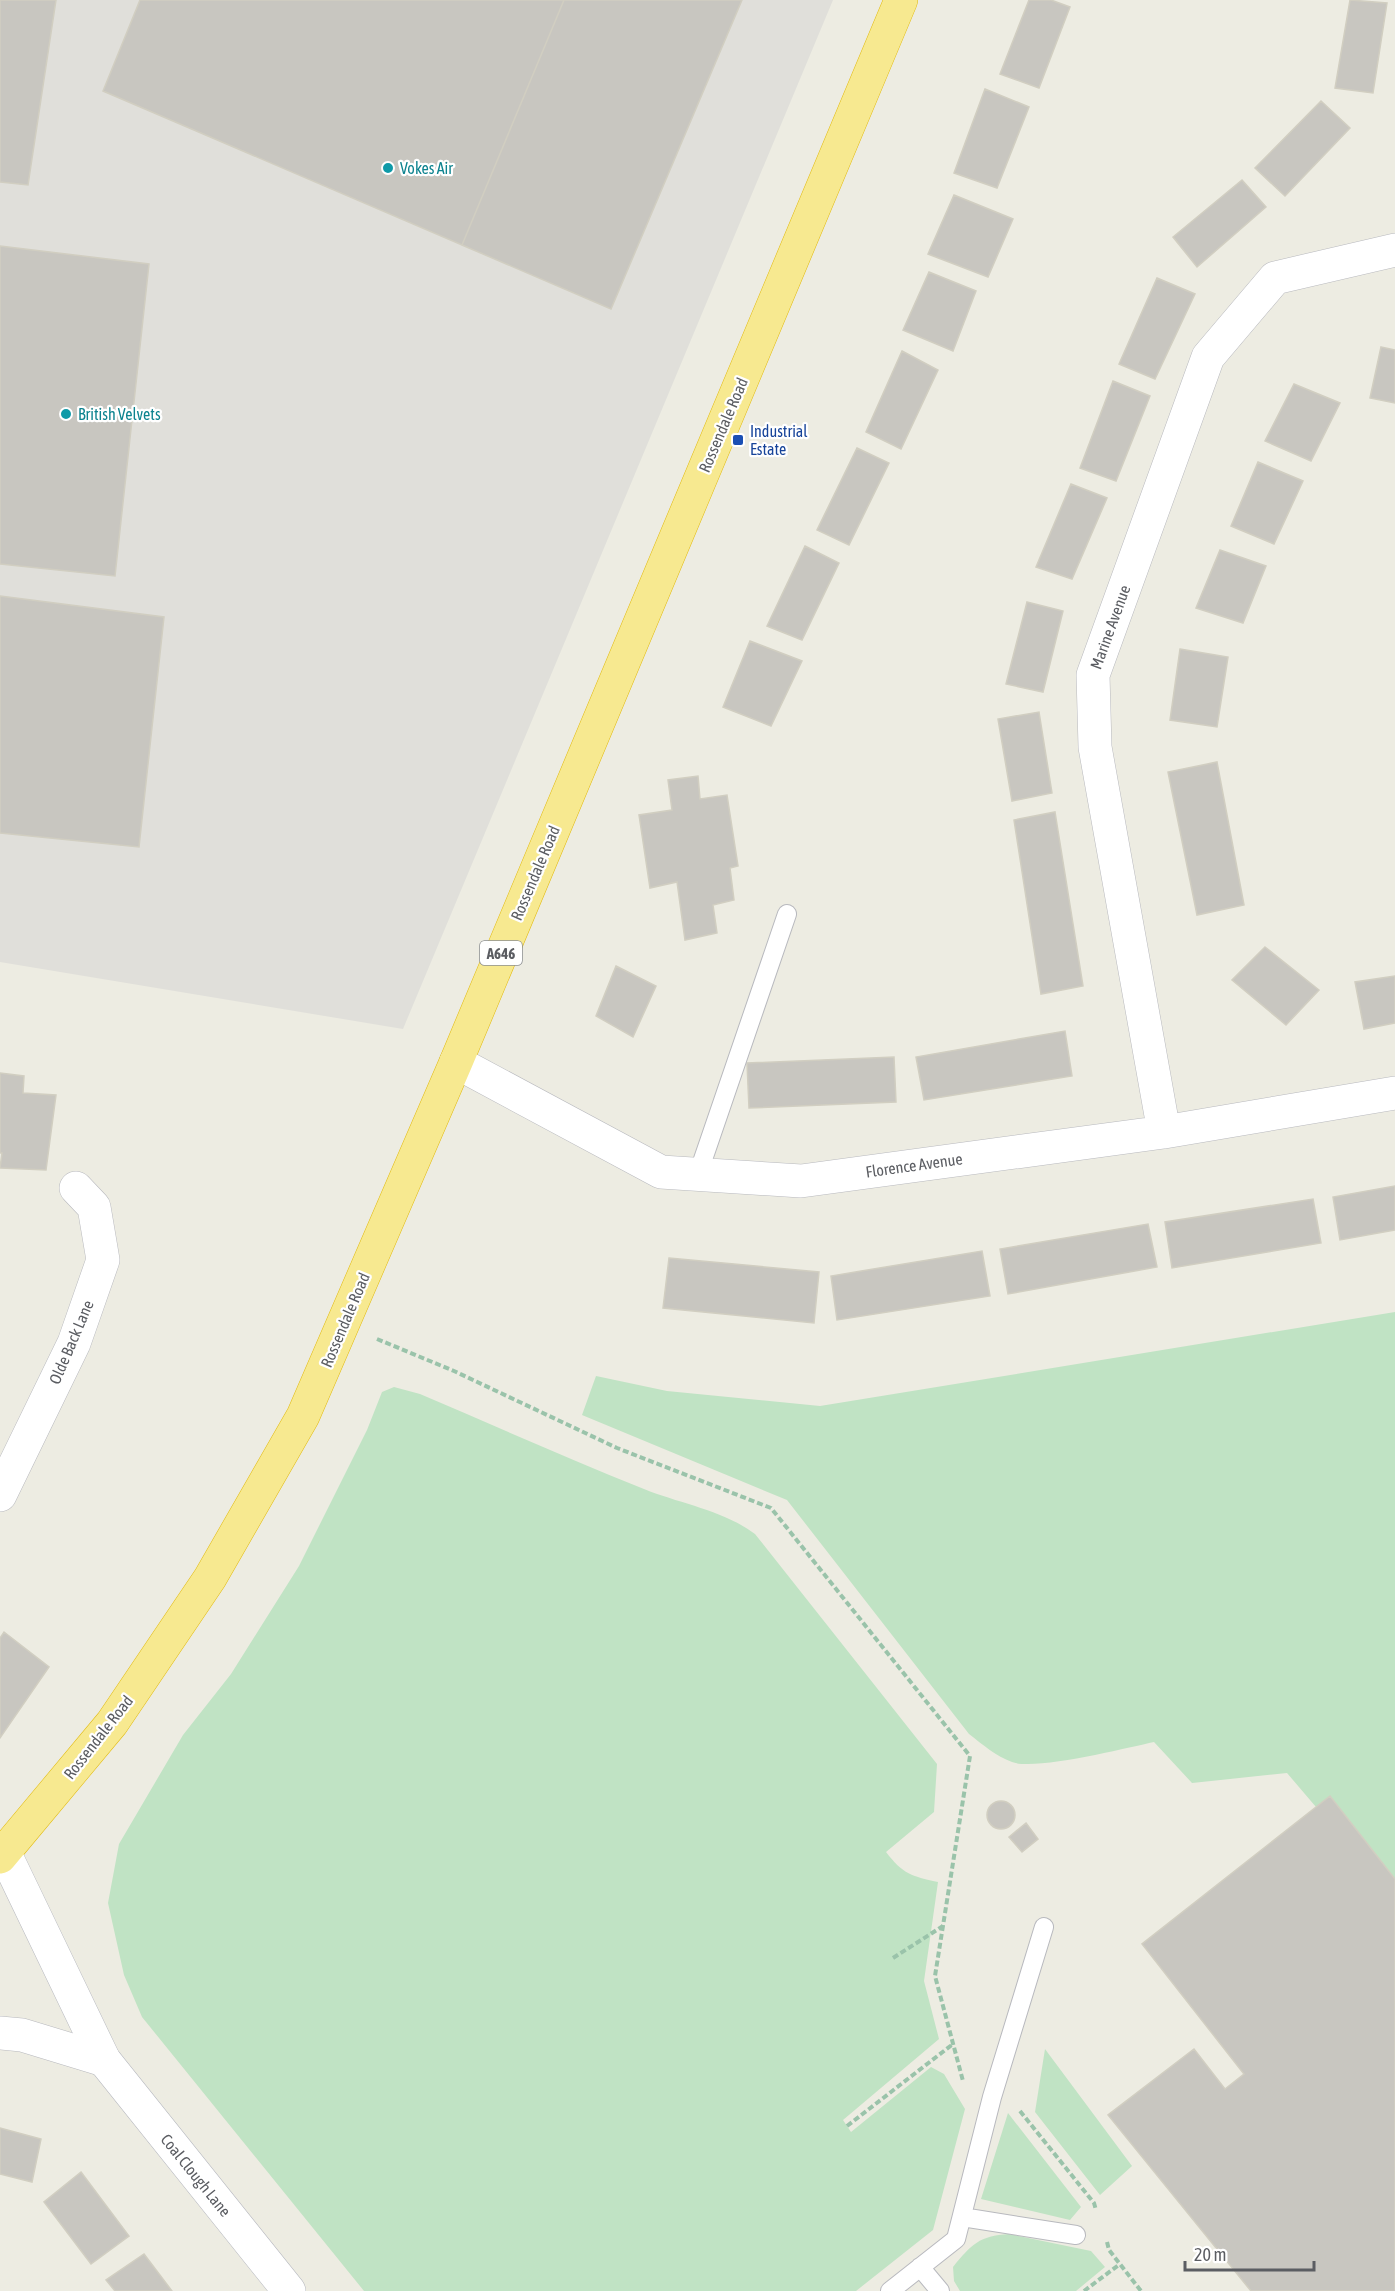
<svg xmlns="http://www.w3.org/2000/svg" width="1395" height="2291" viewBox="0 0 1395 2291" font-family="'Asap Condensed',sans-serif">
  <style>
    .industrial { fill: #e0dfda }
    .green { fill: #c0e3c4 }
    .building { fill: #c8c6c0; stroke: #d1cec1; stroke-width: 1.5 }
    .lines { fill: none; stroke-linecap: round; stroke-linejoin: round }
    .lane-casing { stroke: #b8b9be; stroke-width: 20 }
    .street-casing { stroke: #b8b9be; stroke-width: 34 }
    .secondary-casing { stroke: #b8bac0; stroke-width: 34 }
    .highway-casing { stroke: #e2ba0d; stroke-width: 34 }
    .path { stroke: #9ac3aa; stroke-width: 4; stroke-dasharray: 6 3; stroke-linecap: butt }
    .lane { stroke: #fff; stroke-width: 18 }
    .street { stroke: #fff; stroke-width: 33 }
    .secondary { stroke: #fff; stroke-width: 33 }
    .highway { stroke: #f7e990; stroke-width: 33 }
    .culture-dot { fill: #0f9aa8; stroke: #fff; stroke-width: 2 }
    .transit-dot { fill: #1a4fb4; stroke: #fff; stroke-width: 2 }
    .labels { text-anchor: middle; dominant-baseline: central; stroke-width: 4.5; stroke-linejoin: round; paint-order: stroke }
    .shield { fill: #fff; stroke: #8c8e91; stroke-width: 1.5 }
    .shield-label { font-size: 15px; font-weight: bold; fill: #5b5d62 }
    .culture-label { font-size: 16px; fill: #0d838f; stroke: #fff; text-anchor: start }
    .street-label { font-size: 16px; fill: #5b5d62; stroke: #fff }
    .transit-label { font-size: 16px; fill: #164399; stroke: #fff; text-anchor: start }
  </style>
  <rect width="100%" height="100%" fill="#edece2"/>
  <path class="industrial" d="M0,0H833L403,1029L0,962Z"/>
  <path class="green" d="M1395,1312V1879L1331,1797L1316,1807L1287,1773L1192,1783L1154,1742C1126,1748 1035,1771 1012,1762C996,1756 983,1745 969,1734L787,1500L582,1415L596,1376L667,1391L820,1406Z
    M394,1387L420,1394C495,1426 569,1459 644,1489C681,1504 723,1510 755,1534L937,1764L934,1812L886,1852C903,1874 911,1876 938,1882L924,1981L939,2039L843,2120L851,2132L931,2067L944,2074L965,2109L933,2230L856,2291H364L142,2017L124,1975L108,1903L119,1844L183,1735L231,1674L299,1566L367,1430L382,1392Z
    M1045,2049L1132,2166L1100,2195L1035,2112Z
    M1008,2113L1081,2207L1070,2220L981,2199Z
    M1009,2234L1091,2251L1105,2267L1076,2291H960L954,2281L953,2267C972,2244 979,2236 1009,2234Z"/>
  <path class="building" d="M0,0H56L28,185L0,182Z
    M140,0H564L462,245L103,91Z
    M564,0H742L611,309L462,245Z
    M1029,0H1051L1070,7L1039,88L1000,74Z
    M1350,0L1387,3L1373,93L1335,88Z
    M985,89L1029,107L997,188L954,173Z
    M1321,101L1350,128L1285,196L1255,168Z
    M1242,180L1266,207L1197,267L1173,237Z
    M954,195L1013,219L988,277L928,254Z
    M0,246L149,264L115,576L0,564Z
    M929,272L976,291L953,351L903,330Z
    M1157,278L1195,294L1155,379L1119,364Z
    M1381,347L1395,350V403L1370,398Z
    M902,351L938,370L901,449L866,432Z
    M1113,381L1150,396L1116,481L1080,468Z
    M1294,384L1340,403L1311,461L1265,441Z
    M857,448L889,463L849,545L817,530Z
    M1258,462L1303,481L1274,544L1231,526Z
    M1071,484L1107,498L1072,579L1036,567Z
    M805,546L839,563L802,640L767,626Z
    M1220,550L1266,566L1243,623L1196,608Z
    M0,596L164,617L139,847L0,833Z
    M1027,602L1063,611L1043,692L1006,684Z
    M750,641L802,661L771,726L723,707Z
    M1180,649L1228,657L1217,727L1170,720Z
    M1039,712L1052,793L1012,801L998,719Z
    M1217,762L1244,905L1197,915L1168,772Z
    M698,776L700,799L727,795L738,866L730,868L734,900L713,905L717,933L685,940L677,882L650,888L639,815L672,810L668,780Z
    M1055,812L1083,986L1041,994L1014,820Z
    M1265,947L1319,990L1286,1025L1232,980Z
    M616,966L656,986L633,1037L596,1016Z
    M1395,976V1023L1364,1029L1355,982Z
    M1065,1031L1072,1076L924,1100L916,1057Z
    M894,1057L896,1102L749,1108L747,1063Z
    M0,1073L24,1076L23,1093L56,1095L46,1170L0,1168L2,1153H0Z
    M1395,1186V1230L1340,1240L1333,1197Z
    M1313,1199L1321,1243L1172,1268L1165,1222Z
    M1148,1224L1157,1267L1008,1294L1000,1249Z
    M982,1251L990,1296L837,1320L831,1276Z
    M669,1258L819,1272L814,1323L663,1308Z
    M4,1632L49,1667L0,1738V1638Z
    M1330,1796L1395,1879V2291H1251L1108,2115L1194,2049L1225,2089L1244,2074L1142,1944Z
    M987 1815a14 14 0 1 1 28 0a14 14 0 1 1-28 0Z
    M1026,1823L1038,1839L1022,1852L1009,1837Z
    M0,2128L41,2139L32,2182L0,2174Z
    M81,2172L129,2236L91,2264L44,2202Z
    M144,2254L172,2291H115L106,2280Z"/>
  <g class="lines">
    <g class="lane-casing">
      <path id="lane" d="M698,1174L787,914
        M962,2217L1076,2235
        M920,2267L940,2291
        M890,2291L956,2239L992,2097L1044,1927"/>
    </g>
    <g class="street-casing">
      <path id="street" d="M456,1062L661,1172L801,1181L1164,1132L1395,1093
        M1164,1132L1095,747L1093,675L1208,357L1275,278L1395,250
        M0,1495L74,1343L103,1260L94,1207L76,1188
        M0,2033L22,2035L104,2060"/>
    </g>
    <g class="secondary-casing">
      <path id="secondary" d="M4,1852L104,2060L289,2291"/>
    </g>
    <g class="highway-casing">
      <path id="highway" d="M0,1857L112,1723L210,1578L303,1416L456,1062L901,0"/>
    </g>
    <path class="path" d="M377,1339L454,1371L617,1448L771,1508L970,1756L935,1976L963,2081
      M893,1958L943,1926
      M1020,2111L1094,2203L1096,2210
      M847,2126L953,2044
      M1107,2242L1109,2250L1141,2291
      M1084,2291L1120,2264"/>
    <use href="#lane" class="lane"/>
    <use href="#street" class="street"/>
    <use href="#secondary" class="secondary"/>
    <use href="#highway" class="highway"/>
  </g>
  <g class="culture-dot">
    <circle cx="388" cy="168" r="6"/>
    <circle cx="66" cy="414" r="6"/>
  </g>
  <rect class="transit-dot" x="732" y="434" width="12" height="12" rx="3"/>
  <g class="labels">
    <rect class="shield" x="480" y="941" width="42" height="24" rx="4.5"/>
    <g class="shield-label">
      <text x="501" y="953">A646</text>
    </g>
    <g class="culture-label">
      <text x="400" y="168">Vokes Air</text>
      <text x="78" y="414">British Velvets</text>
    </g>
    <g class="street-label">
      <text transform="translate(723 425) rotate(-67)">Rossendale Road</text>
      <text transform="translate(1110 627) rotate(-70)">Marine Avenue</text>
      <text transform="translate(535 873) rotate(-67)">Rossendale Road</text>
      <text transform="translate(914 1165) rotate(-8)">Florence Avenue</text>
      <text transform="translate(345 1320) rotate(-67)">Rossendale Road</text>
      <text transform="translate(71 1342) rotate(-67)">Olde Back Lane</text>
      <text transform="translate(98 1737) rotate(-52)">Rossendale Road</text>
      <text transform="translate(196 2175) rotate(51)">Coal Clough Lane</text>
    </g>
    <g class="transit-label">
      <text x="750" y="431">Industrial<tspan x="750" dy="18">Estate</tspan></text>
    </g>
  </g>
  <path d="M1185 2261v9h129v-9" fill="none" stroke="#5b5d62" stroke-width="3"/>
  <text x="1194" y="2261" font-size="18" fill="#5b5d62" stroke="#ffffff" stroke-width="4.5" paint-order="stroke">20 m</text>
</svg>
